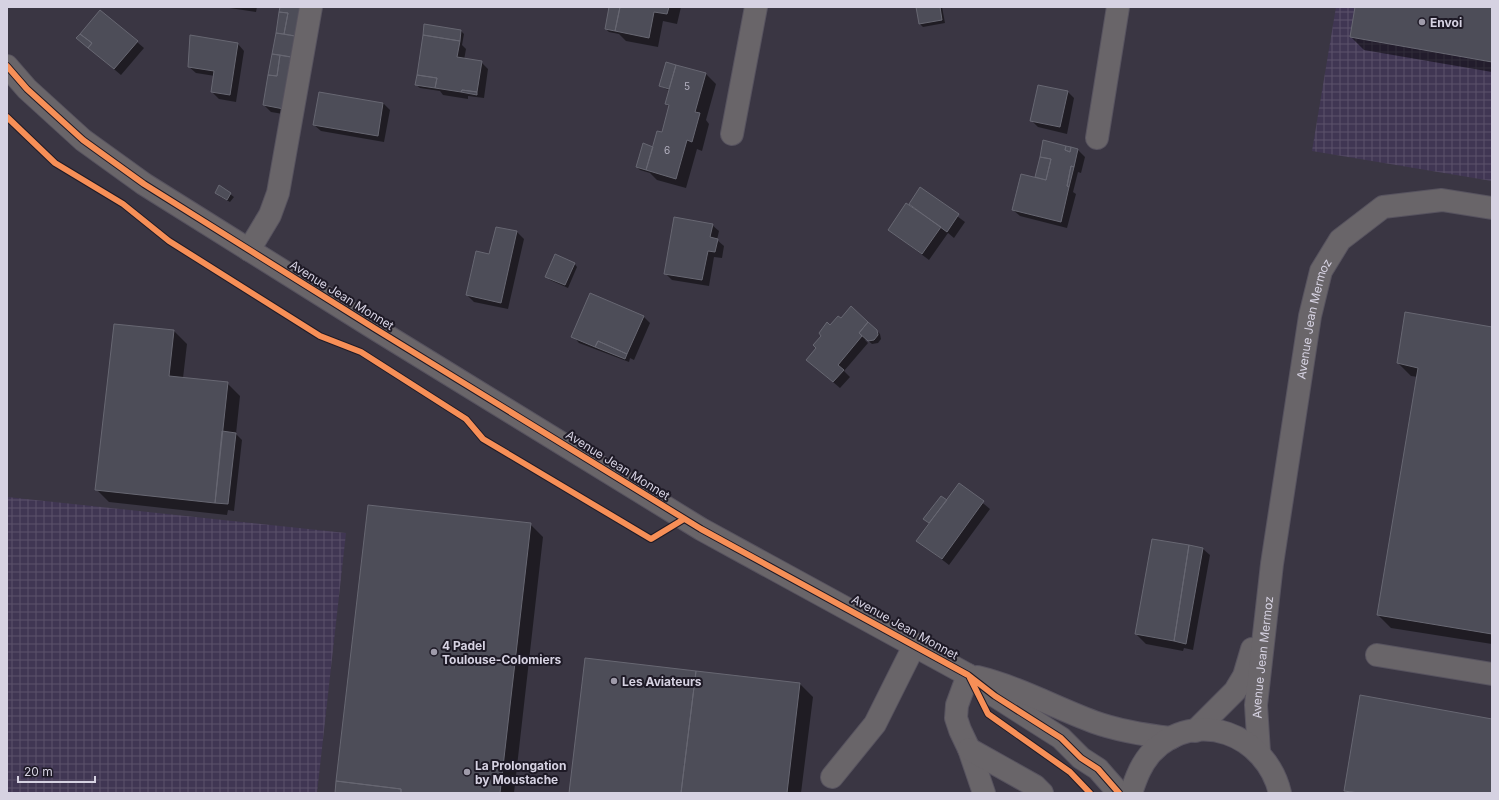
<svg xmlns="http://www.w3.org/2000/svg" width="1499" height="800" viewBox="0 0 1499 800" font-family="Inter,sans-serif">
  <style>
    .industrial { fill: url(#industrial-grid) }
    .shadow { fill: #0007 }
    .building { fill: #4d4d58; stroke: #676772 }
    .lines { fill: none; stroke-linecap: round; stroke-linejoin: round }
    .minor-casing { stroke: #57535f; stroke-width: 24 }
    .minor { stroke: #696569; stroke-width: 22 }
    .cycleway-casing { stroke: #1e1a26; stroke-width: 8 }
    .cycleway { stroke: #f78f57; stroke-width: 6 }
    .poi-dot { fill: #9f9baa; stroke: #1e1a26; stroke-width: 1.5 }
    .labels { text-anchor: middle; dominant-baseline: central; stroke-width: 4; stroke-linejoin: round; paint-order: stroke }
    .number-label { font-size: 10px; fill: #b4b1c0 }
    .poi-label { font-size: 12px; font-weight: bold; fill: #d6d2e2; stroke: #1e1a26; text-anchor: start }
    .street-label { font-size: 12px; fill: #d6d2e2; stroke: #1e1a26 }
  </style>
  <defs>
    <pattern id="industrial-grid" width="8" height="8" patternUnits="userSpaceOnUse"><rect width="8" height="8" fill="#403653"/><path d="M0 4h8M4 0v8" fill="none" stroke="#5b526b"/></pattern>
  </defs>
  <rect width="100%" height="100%" fill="#3a3643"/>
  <path class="industrial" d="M1336,7H1492V181L1312,151Z
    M7,497L346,533L317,793H7Z"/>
  <path class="shadow" d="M223,7H257L256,12Z
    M281,7H313L295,116L271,112L264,105Z
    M610,7H681L677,24L663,21L658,47L626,41L619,34L609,32L606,29Z
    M917,7H942L945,23L923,27L920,24Z
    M1356,7H1492V72L1364,50L1351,37Z
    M461,31L464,34L462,45L466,49L464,60L481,62L488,69L484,98L468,96V99L443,95L440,91L420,88L416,85Z
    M137,42L144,48L121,75L96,54Z
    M238,44L244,51L236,102L219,99L212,92L215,76L196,73L189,67Z
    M667,63L706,74L716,84L706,120L709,124L702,151L697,149L686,188L657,180L650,173L640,170L637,167L662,133L670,108L666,104L670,91L660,86Z
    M1068,92L1074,98L1067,134L1038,127L1031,120Z
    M383,103L390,110L384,142L321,131L314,125Z
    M1078,150L1085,157L1081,173L1078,172L1073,192L1076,194L1067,228L1020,216L1013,210L1038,180L1036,177Z
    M220,187L234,197L230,202L219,196Z
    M921,189L965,222L954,238L948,233L929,260L889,230Z
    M712,225L719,231L717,240L724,246L722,258L714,257L709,286L672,280L665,273Z
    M497,228L517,232L524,239L508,309L474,302L467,295L490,256Z
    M574,263L577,267L568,288L550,280L547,277Z
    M643,316L650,323L634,360L630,358L629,362L579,343L573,336Z
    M841,320L868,322L880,334L881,339L878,343L872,344L866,339L865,340L868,343L844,371L850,377L840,388L814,366L817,348L830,327Z
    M115,325L174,331L187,344L183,378L227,383L240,396L236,434L242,440L234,511L228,510L227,515L109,502L96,489Z
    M1492,328V644L1391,628L1378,615L1418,377L1411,376L1398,363Z
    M960,484L990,509L949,565L918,541L930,524L924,519L947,501Z
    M530,524L543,537L514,793H336Z
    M1153,540L1203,549L1210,555L1193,650L1184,648L1183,651L1146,644L1136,634Z
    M800,684L813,697L801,793H570Z
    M1492,720V793H1348L1345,790Z"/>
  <path class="building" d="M280,7H306L301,37L284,34L288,13L279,12Z
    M609,7H620L615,31L605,29Z
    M620,7H669L667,14L654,12L649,38L615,31Z
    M916,7H940L942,20L919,24Z
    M1355,7H1492V62L1350,37Z
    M100,10L138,41L114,69L88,48L92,43L80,34Z
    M279,12L288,13L284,34L276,33Z
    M424,24L461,30L460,41L423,35Z
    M276,33L301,37L297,58L272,54Z
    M80,34L92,43L88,48L76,38Z
    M190,35L238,43L230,95L211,92L214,71L188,67Z
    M423,35L460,41L457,57L482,61L477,92L462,90L461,92L435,88L437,78L417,75Z
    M272,54L280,55L277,76L268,75Z
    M280,55L297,58L289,110L263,105L268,75L277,76Z
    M666,62L676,65L669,89L659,86Z
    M676,65L706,73L695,112L700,113L692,142L687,140L676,179L646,170L657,131L662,132L669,105L665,104Z
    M417,75L437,78L435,88L415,85Z
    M1038,85L1068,91L1060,127L1030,121Z
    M462,90L477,92V95L461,92Z
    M319,92L383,103L378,136L313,125Z
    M1043,140L1066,146L1065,150L1070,152L1071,147L1078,149L1074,167L1071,166L1067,186L1069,187L1061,222L1012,210L1021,174L1046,180L1051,159L1040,157Z
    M643,143L653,147L646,170L636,167Z
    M1066,146L1071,147L1070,152L1065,150Z
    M1040,157L1051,159L1046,180L1035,177Z
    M1071,166L1074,167L1069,187L1067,186Z
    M219,185L231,193L227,200L215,193Z
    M920,187L959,214L947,232L909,204Z
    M906,203L941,227L922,254L888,230Z
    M674,217L713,224L710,237L718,239L715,252L708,251L702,280L664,274Z
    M496,227L517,231L501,303L466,295L476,251L489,254Z
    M555,254L575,263L565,285L545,277Z
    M590,293L644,316L627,354L598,341L595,347L571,337Z
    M851,306L868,322L859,333L862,336L838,365L844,370L833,382L806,360L816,348L813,345L821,336L819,333L827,322L830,325L838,316L841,318Z
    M1405,312L1492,327V634L1377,615L1418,368L1397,363Z
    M868,322L877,330L878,335L874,340L868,341L859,333Z
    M114,324L174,330L169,376L228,382L215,503L95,490Z
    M598,341L627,354L625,359L595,347Z
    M222,431L236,433L228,504L215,503Z
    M959,483L984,501L942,559L916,541Z
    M941,496L947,500L929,523L923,519Z
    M368,505L531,523L500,793H401V789L336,781Z
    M1152,539L1189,545L1174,641L1135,634Z
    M1189,545L1203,548L1186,644L1174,641Z
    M585,658L696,671L681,793H569Z
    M696,671L800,683L787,793H681Z
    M1360,695L1492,719V793H1359L1344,791Z
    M336,781L401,789V793H335Z"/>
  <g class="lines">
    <g class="minor-casing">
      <g id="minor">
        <path d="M7,66L27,89L83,140L144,184L374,328L701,529L968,675L995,696L1061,738L1081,758L1098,769L1119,793"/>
        <path d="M732,134L756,7"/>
        <path d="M1097,138L1118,7"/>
        <path d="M249,250L270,215L278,193L311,7"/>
        <path d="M1377,655L1492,674"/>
        <path d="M968,675L957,705L956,718L960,730L969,749L984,793"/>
        <path d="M977,677C1018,687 1054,707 1094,722C1119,731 1145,735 1171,738"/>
        <path d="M1195,731L1235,691L1244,676L1252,649"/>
        <path d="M969,749L1035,786L1042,793"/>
        <path id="s1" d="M1259,752L1256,705L1272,564L1310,316L1321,271L1340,240L1383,207L1442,200L1492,208"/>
        <path d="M832,777L875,724L915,644"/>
        <path d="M1131,793C1136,778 1141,764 1152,752C1196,707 1266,734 1280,793"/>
      </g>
    </g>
    <use href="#minor" class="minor"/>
    <g class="cycleway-casing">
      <path id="cycleway" d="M7,66L27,89L83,140L144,184L374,328L701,529L968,675L995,696L1061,738L1081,758L1098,769L1119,793
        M7,117L55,163L123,204L169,241L320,336L361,352L466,419L483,439L651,539L684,519
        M970,678L988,714L1070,772L1090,793"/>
    </g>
    <use href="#cycleway" class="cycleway"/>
  </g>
  <g class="poi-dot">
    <circle cx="1422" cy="22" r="4"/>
    <circle cx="434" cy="652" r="4"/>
    <circle cx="614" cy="681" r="4"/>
    <circle cx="467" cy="772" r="4"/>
  </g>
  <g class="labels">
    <g class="number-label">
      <text x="687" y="86">5</text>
      <text x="667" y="150">6</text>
    </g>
    <g class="poi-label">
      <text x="1430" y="22">Envoi</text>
      <text x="442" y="645">4 Padel<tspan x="442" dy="14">Toulouse-Colomiers</tspan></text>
      <text x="622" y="681">Les Aviateurs</text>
      <text x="475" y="765">La Prolongation<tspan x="475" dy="14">by Moustache</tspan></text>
    </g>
    <g class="street-label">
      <text transform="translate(342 295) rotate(32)">Avenue Jean Monnet</text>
      <text stroke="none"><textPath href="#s1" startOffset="438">Avenue Jean Mermoz</textPath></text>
      <text transform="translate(618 465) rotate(32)">Avenue Jean Monnet</text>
      <text transform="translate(905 627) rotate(29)">Avenue Jean Monnet</text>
      <text stroke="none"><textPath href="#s1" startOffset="95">Avenue Jean Mermoz</textPath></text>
    </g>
  </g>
  <rect width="1499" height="800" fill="none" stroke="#d6d2e2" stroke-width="16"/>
  <path d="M18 776v6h77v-6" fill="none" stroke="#d6d2e2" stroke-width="2"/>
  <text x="24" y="776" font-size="12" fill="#d6d2e2" stroke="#1e1a26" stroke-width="3" paint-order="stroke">20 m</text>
</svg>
